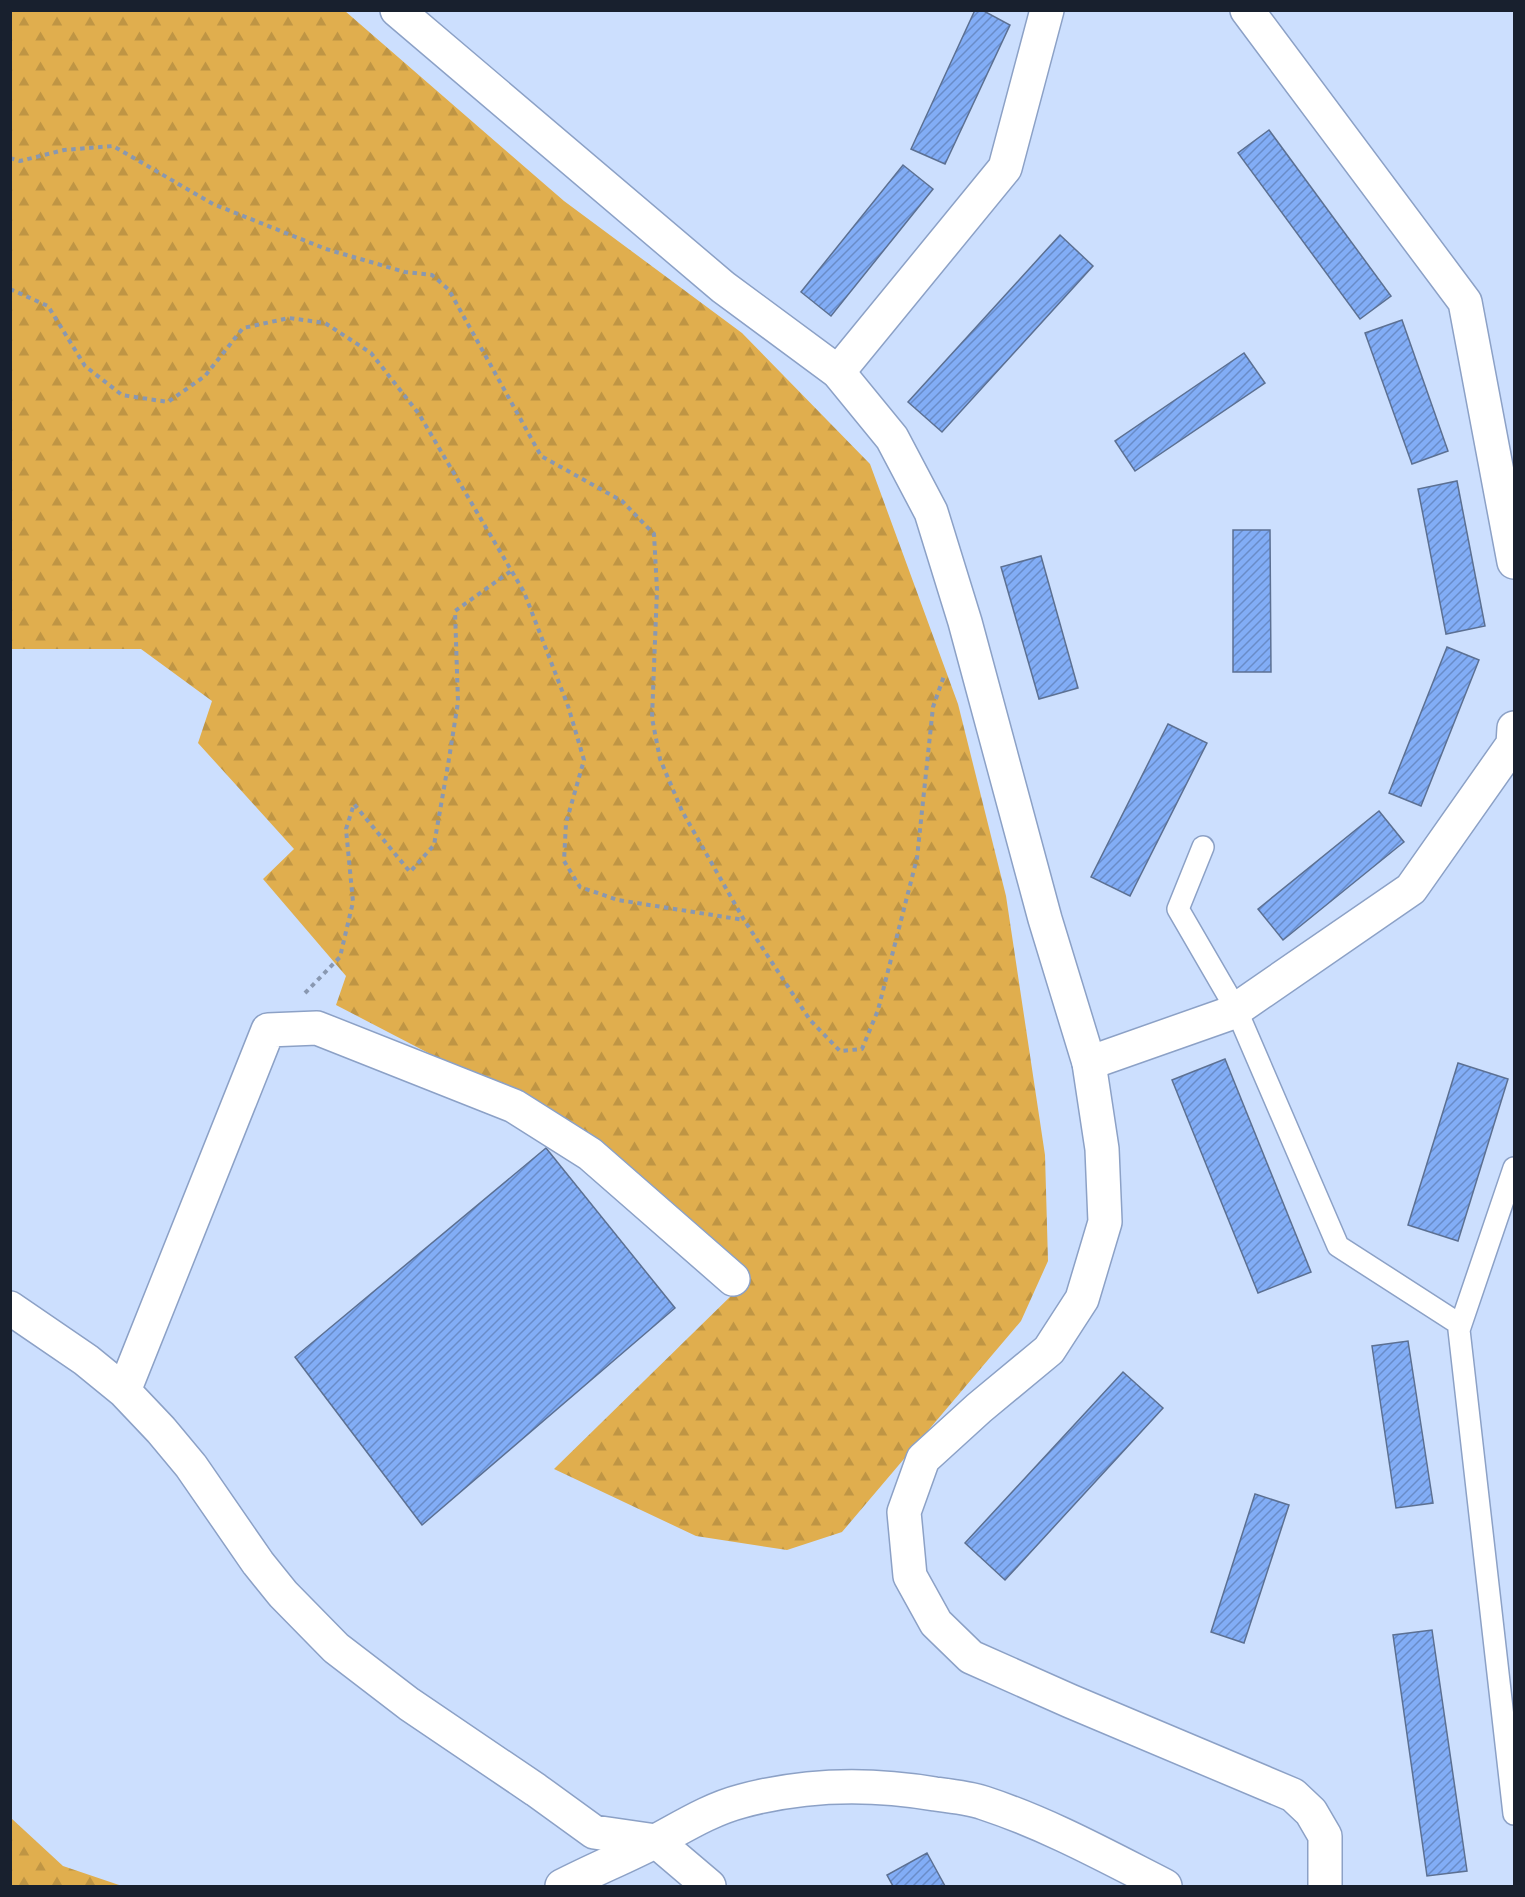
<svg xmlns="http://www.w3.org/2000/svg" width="1525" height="1897" viewBox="0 0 1525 1897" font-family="'Fira Sans Condensed',sans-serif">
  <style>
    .forest { fill: url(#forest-firs) }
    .building { fill: url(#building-hatch); stroke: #5c7092; stroke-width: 1.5 }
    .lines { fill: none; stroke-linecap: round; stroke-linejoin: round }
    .service-casing { stroke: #8ca1c6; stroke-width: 24 }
    .minor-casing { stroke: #8ca1c6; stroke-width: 36 }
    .tertiary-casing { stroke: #8ca1c6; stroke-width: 36 }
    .path { stroke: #8998b1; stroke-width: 4; stroke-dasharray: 4.5 4.5; stroke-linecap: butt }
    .service { stroke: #fff; stroke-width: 21 }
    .minor { stroke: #fff; stroke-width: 33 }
    .tertiary { stroke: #fff; stroke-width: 33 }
  </style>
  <defs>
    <pattern id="forest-firs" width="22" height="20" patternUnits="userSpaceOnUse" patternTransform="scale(1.5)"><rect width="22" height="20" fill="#e0ae4e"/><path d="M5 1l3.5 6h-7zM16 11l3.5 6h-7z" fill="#bf9544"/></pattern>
    <pattern id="building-hatch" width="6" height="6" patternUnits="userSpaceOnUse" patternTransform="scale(1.5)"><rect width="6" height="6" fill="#82adf6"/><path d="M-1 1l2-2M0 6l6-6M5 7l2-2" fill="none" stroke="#698cc8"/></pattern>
  </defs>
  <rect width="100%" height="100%" fill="#ccdffe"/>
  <path class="forest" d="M11,11H345L564,201L742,333L870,464L958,704L1006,896L1045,1155L1048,1261L1021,1321L842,1532L787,1550L696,1536L554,1469L735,1292L542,1112L336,1005L346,976L263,879L294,849L198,743L212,701L141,649H11Z
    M11,1818L63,1866L122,1886H11Z"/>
  <path class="building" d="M975,10H982L1010,25L945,164L911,149Z
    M1269,130L1391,296L1360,319L1238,153Z
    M903,165L933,189L831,316L801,292Z
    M1060,235L1093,266L942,432L908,402Z
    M1402,320L1448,451L1412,464L1365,333Z
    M1244,353L1265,383L1135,471L1115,441Z
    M1457,481L1485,626L1446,634L1418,489Z
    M1233,530H1270L1271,672H1233Z
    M1041,556L1078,688L1039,699L1001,567Z
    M1447,647L1479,660L1421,806L1389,793Z
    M1168,724L1207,743L1130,896L1091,877Z
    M1379,811L1404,842L1283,940L1258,909Z
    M1225,1059L1311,1272L1258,1293L1172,1080Z
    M1458,1063L1508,1079L1458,1241L1408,1225Z
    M546,1148L675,1308L422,1525L295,1357Z
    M1408,1341L1433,1503L1396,1508L1372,1346Z
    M1123,1372L1163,1408L1005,1580L965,1543Z
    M1255,1494L1289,1505L1244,1643L1211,1632Z
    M1432,1630L1467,1871L1427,1876L1393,1635Z
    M927,1853L945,1886H893L887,1875Z"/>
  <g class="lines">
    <g class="service-casing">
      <path id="service" d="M1203,847L1178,909L1236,1009L1338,1246L1459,1324
        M1514,1168L1459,1330L1514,1814"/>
    </g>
    <g class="minor-casing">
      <path id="minor" d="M1247,10L1465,302L1514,562
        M838,372L1005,168L1047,10
        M1089,1063L1231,1013L1411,889L1513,744L1514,728
        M10,1308L86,1360L124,1391L161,1430L191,1466L258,1563L283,1594L336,1648L409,1704L536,1790L594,1832L656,1841
        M124,1391L268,1030L317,1028L514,1106L590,1154L733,1279"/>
    </g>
    <g class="tertiary-casing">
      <path id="tertiary" d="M397,10L723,287L838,372L892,438L931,512L965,622L1045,919L1089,1063L1102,1149L1105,1222L1082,1299L1049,1350L979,1408L923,1459L904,1512L910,1576L936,1623L971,1657L1070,1701L1293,1795L1311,1812L1325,1836V1886
        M656,1841L709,1886
        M562,1886C593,1870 625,1857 656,1841C684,1826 711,1809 742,1801C805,1784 871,1783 935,1794C951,1796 969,1798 984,1803C1048,1824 1106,1856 1165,1886"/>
    </g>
    <path class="path" d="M10,158L20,161L64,150L113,146L213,204L326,249L405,272L432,275L449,290L541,456L622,501L654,534L657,590L652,718L660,759L682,811L744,920L810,1020L840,1051L862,1049L878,1010L917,858L933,707L944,676
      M10,289L48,306L85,366L122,395L168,402L205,376L243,328L289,318L325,323L371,353L419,414L524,592L568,706L584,760L566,823L564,861L580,887L618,900L744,920
      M305,993L340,957L353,902L346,829L354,804L410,872L434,845L448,765L458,702L455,611L511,571"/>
    <use href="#service" class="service"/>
    <use href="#minor" class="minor"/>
    <use href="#tertiary" class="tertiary"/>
  </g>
  <rect width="1525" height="1897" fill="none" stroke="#18202e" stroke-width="24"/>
</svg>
